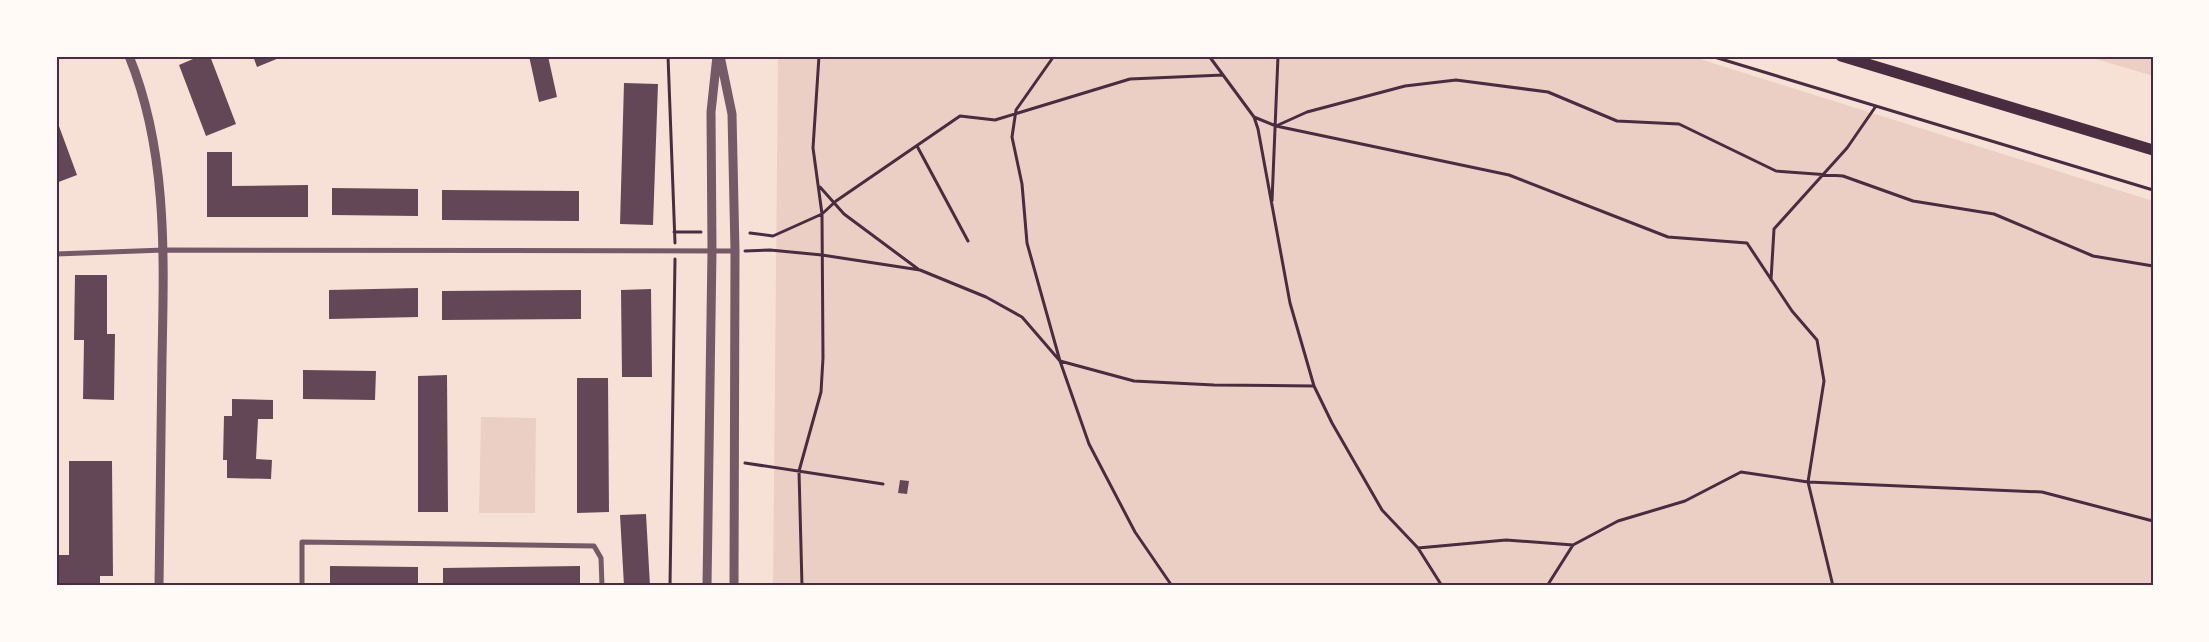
<svg xmlns="http://www.w3.org/2000/svg" width="2209" height="642" viewBox="0 0 2209 642" font-family="Commissioner,sans-serif">
  <style>
    .green { fill: #ebcfc5 }
    .building { fill: #644757 }
    .lines { fill: none; stroke-linecap: round; stroke-linejoin: round }
    .path { stroke: #4a2c40; stroke-width: 3 }
    .minor { stroke: #755966; stroke-width: 5 }
    .tertiary { stroke: #755966; stroke-width: 9 }
    .primary { stroke: #4a2c40; stroke-width: 11 }
    .neatline { fill: none; stroke: #4a2c40; stroke-width: 2 }
  </style>
  <rect width="100%" height="100%" fill="#f7e1d7"/>
  <path class="green" d="M778,56H1690L2153,201V586H773Z
    M2086,56H2153V76Z
    M481,417L536,418L535,513H479Z"/>
  <path class="building" d="M200,56H210L236,124L206,136L179,65Z
    M253,56H284L257,67Z
    M529,56H548L557,97L539,102Z
    M624,83L658,84L653,225L620,224Z
    M56,118L77,175L56,183Z
    M207,152H232V186L308,185V217H207Z
    M332,188L418,189V216L332,215Z
    M442,190L579,191V221L442,220Z
    M75,275H107V334H115L114,400L83,399L84,340H74Z
    M418,288V317L329,319V290Z
    M651,289L652,377H622L621,290Z
    M581,290V319L442,320V291Z
    M303,370L376,371L375,400L303,399Z
    M447,375L448,512H418V376Z
    M577,378H608L609,512L577,513Z
    M232,399L273,400V419H258L256,459L272,460L271,479L227,478V460H223L224,416H232Z
    M69,461H112L113,576H100V586H56V555H69Z
    M900,480L909,481L907,494L898,493Z
    M646,514L650,586H624L620,515Z
    M330,566L418,567V586H330Z
    M580,566V586H443V568Z"/>
  <g class="lines">
    <path class="path" d="M668,56L675,243
      M1054,56L1016,110L1012,137L1022,184L1027,243L1060,361L1134,381L1214,385L1314,386
      M1209,56L1254,117L1258,129L1290,303L1314,386L1332,423L1382,510L1418,548L1442,586
      M1711,56L2153,190
      M1254,117L1276,126L1509,175L1668,237L1747,243L1792,311L1817,340L1824,381L1808,482L1833,586
      M1276,126L1307,112L1405,86L1456,80L1548,92L1617,121L1679,124L1776,171L1843,176L1913,201L1994,214L2093,256L2153,266
      M917,146L968,241
      M820,187L844,214L918,269
      M1272,201L1278,56
      M674,232H701
      M750,233L773,236L822,214L836,201L960,116L995,120L1130,79L1223,75
      M745,251L770,250L822,255L920,270L986,297L1022,317L1060,361L1089,444L1135,532L1172,586
      M1771,280L1774,229L1847,148L1876,106
      M745,463L883,484
      M1418,548L1506,540L1573,545
      M670,586L675,259
      M802,586L799,471L821,392L823,358L822,214L813,148L819,56
      M1547,586L1573,545L1618,521L1685,501L1741,472L1808,482L2042,492L2153,521"/>
    <path class="minor" d="M56,254L164,250L735,251
      M302,586V542L594,546L601,558L602,586"/>
    <path class="tertiary" d="M129,56C168,151 164,257 162,359C161,434 160,510 159,586
      M720,56L732,114L735,251L734,586
      M707,586L712,251L711,112L717,56"/>
    <path class="primary" d="M1841,56L2153,150"/>
  </g>
  <rect width="2209" height="642" fill="none" stroke="#fffaf5" stroke-width="115"/>
  <rect x="58" y="58" width="2094" height="526" class="neatline"/>
</svg>
